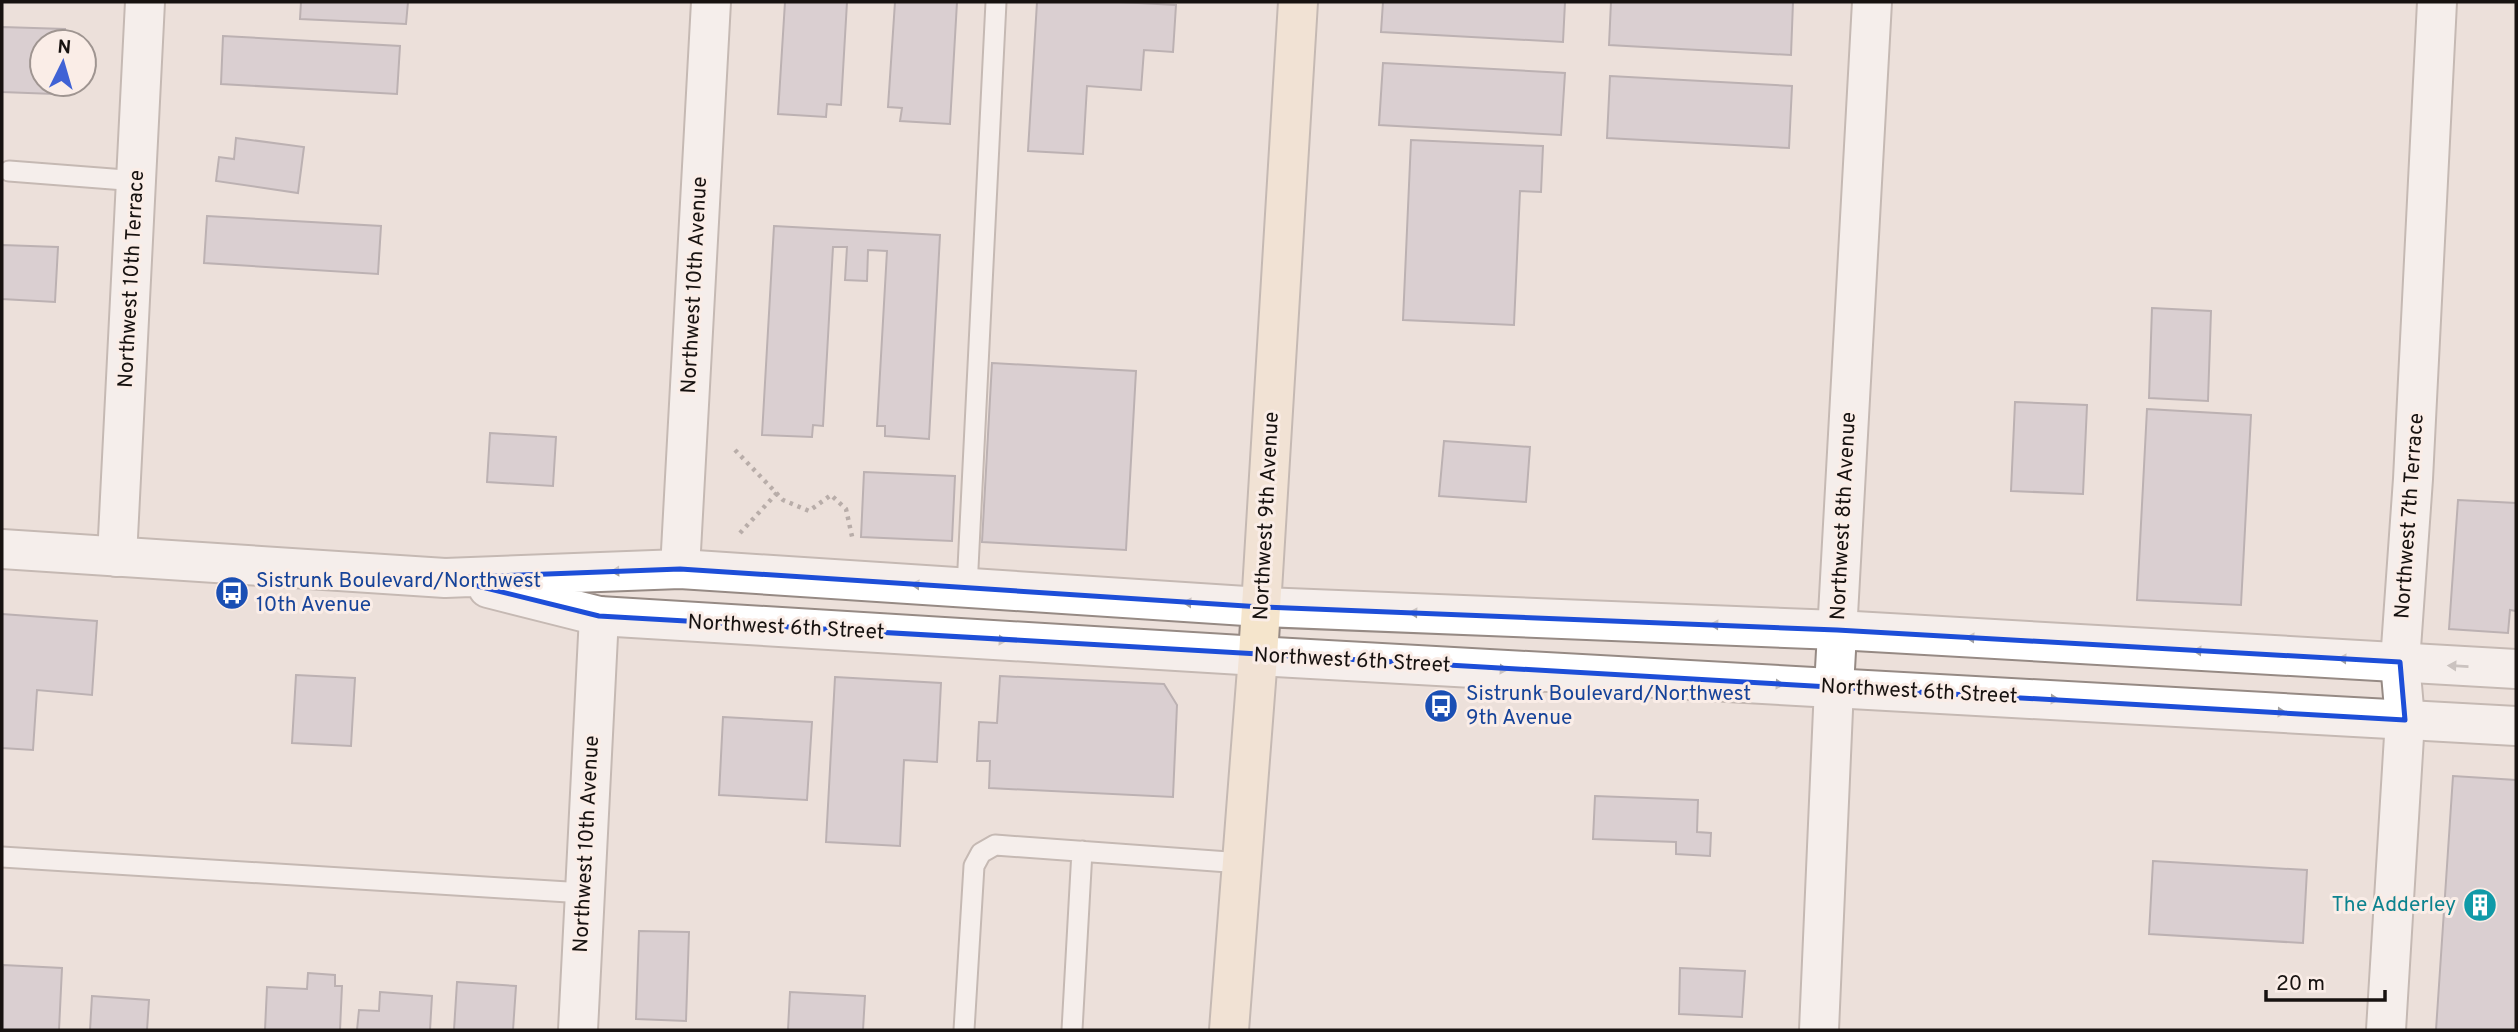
<svg xmlns="http://www.w3.org/2000/svg" width="2518" height="1032" viewBox="0 0 2518 1032" font-family="Overpass,sans-serif">
  <style>
    .building { fill: #c4bbc5; stroke: #807982; stroke-width: 2 }
    .lines { fill: none; stroke-linecap: round; stroke-linejoin: round }
    .service-casing { stroke: #968a84; stroke-width: 23 }
    .minor-casing { stroke: #968a84; stroke-width: 42 }
    .tertiary-casing { stroke: #968a84; stroke-width: 42 }
    .secondary-casing { stroke: #968a84; stroke-width: 42 }
    .path { stroke: #79706d; stroke-width: 4.5; stroke-dasharray: 3.5 5; stroke-linecap: butt }
    .service { stroke: #fff; stroke-width: 19 }
    .minor { stroke: #fff; stroke-width: 38 }
    .tertiary { stroke: #fff; stroke-width: 38 }
    .secondary { stroke: #f5e5cc; stroke-width: 38 }
    .oneway { fill: #a2a09f }
    .marked { fill: none; stroke: #1d4ed8; stroke-width: 5; stroke-linejoin: round }
    .labels { text-anchor: middle; dominant-baseline: central; stroke-width: 6; stroke-linejoin: round; paint-order: stroke }
    .street-label { font-size: 21px; fill: #171210; stroke: #faede7 }
    .transit-label { font-size: 21px; fill: #164399; stroke: #faede7; text-anchor: start }
    .culture-label { font-size: 21px; fill: #0d838f; stroke: #faede7; text-anchor: end }
  </style>
  <rect width="100%" height="100%" fill="#ece0da"/>
  <path class="building" d="M301,2H408L406,24L300,19Z
    M785,2H847L841,105L827,104L826,117L778,114Z
    M895,2H957L950,124L900,121L902,108L888,107Z
    M1037,2H1119L1176,5L1173,52L1144,50L1141,90L1087,86L1083,154L1028,151Z
    M1383,2H1565L1563,42L1381,32Z
    M1611,2H1793L1791,55L1609,45Z
    M2,27L65,29L64,42H42V84H54V94L2,92Z
    M223,36L400,46L397,94L221,84Z
    M1383,63L1565,73L1561,135L1379,125Z
    M1610,76L1792,86L1789,148L1607,138Z
    M236,138L304,147L298,193L216,181L219,157L234,159Z
    M1411,140L1543,146L1541,192L1520,191L1514,325L1403,320Z
    M207,216L381,226L378,274L204,263Z
    M774,226L940,235L929,439L885,436V426H877L887,251L868,250L867,281L845,280L847,247H833L823,426L813,425L812,437L762,435Z
    M2,245L58,247L55,302L2,299Z
    M2152,308L2211,311L2208,401L2149,398Z
    M992,363L1136,371L1126,550L982,542Z
    M2015,402L2087,405L2083,494L2011,491Z
    M2147,409L2251,415L2241,605L2137,600Z
    M490,433L556,437L553,486L487,482Z
    M1444,441L1530,447L1526,502L1439,496Z
    M864,472L955,476L952,541L861,537Z
    M2458,500L2516,503V611L2510,610L2508,633L2449,629Z
    M2,614L97,621L92,695L37,690L33,750L2,748Z
    M296,675L355,678L351,746L292,743Z
    M1000,676L1164,684L1177,705L1173,797L989,788L990,761H977L979,722L997,723Z
    M835,677L941,683L937,762L904,760L900,846L826,842Z
    M723,717L812,722L807,800L719,795Z
    M2453,776L2516,780V1030H2436Z
    M1595,796L1698,800L1697,832L1711,833L1710,856L1676,854V842L1593,839Z
    M2153,861L2307,870L2303,943L2149,934Z
    M639,931L689,932L686,1021L636,1019Z
    M3,965L62,968L59,1030H2Z
    M1680,968L1745,971L1742,1017L1679,1014Z
    M308,973L335,975V986H342L340,1030H265L267,987L307,989Z
    M457,982L516,986L513,1030H454Z
    M380,992L432,996L430,1030H357L359,1010L379,1011Z
    M790,992L865,996L863,1030H788Z
    M92,996L149,1000L147,1030H90Z"/>
  <g class="lines">
    <g class="service-casing">
      <path id="service" d="M9,171L138,181
        M967,588L996,2
        M2,857L584,893
        M964,1030L974,866L981,853L995,845L1242,863
        M1072,1030L1082,851"/>
    </g>
    <g class="minor-casing">
      <path id="minor" d="M117,557L145,2
        M680,569L711,2
        M578,1030L599,616
        M1819,1030L1834,687L1872,2
        M2386,1030L2405,720L2400,662L2413,479L2437,2"/>
    </g>
    <g class="tertiary-casing">
      <path id="tertiary" d="M2,549L445,578L680,569L1261,607L1837,630L2516,669
        M488,588L599,616L1258,656L2516,726"/>
    </g>
    <g class="secondary-casing">
      <path id="secondary" d="M1229,1030L1258,656L1298,2"/>
    </g>
    <path class="path" d="M735,450L783,500L809,511L831,495L846,509L853,541
      M740,533L777,493"/>
    <use href="#service" class="service"/>
    <use href="#minor" class="minor"/>
    <use href="#tertiary" class="tertiary"/>
    <use href="#secondary" class="secondary"/>
  </g>
  <defs><path id="oneway-solid" d="M-6-.8H1V-3.2L6.5 0L1 3.2V.8H-6Z" transform="scale(1.75)"/></defs>
  <g class="oneway">
    <use href="#oneway-solid" transform="translate(621 571) rotate(178)"/>
    <use href="#oneway-solid" transform="translate(921 585) rotate(-176)"/>
    <use href="#oneway-solid" transform="translate(1193 603) rotate(-176)"/>
    <use href="#oneway-solid" transform="translate(1419 613) rotate(-178)"/>
    <use href="#oneway-solid" transform="translate(1720 625) rotate(-178)"/>
    <use href="#oneway-solid" transform="translate(1976 638) rotate(-177)"/>
    <use href="#oneway-solid" transform="translate(997 640) rotate(3)"/>
    <use href="#oneway-solid" transform="translate(2203 651) rotate(-177)"/>
    <use href="#oneway-solid" transform="translate(2348 659) rotate(-177)"/>
    <use href="#oneway-solid" transform="translate(2458 666) rotate(-177)"/>
    <use href="#oneway-solid" transform="translate(1498 669) rotate(3)"/>
    <use href="#oneway-solid" transform="translate(1774 684) rotate(3)"/>
    <use href="#oneway-solid" transform="translate(2049 699) rotate(3)"/>
    <use href="#oneway-solid" transform="translate(2276 712) rotate(3)"/>
  </g>
  <path d="M0 0H2518V1032H0ZM680,569L1261,607L1837,630L2400,662L2405,720L599,616L445,578Z" fill="#ece0da" fill-opacity=".55" fill-rule="evenodd"/>
  <path class="marked" d="M680,569L1261,607L1837,630L2400,662L2405,720L599,616L445,578Z"/>
  <defs>
    <g id="bus-disc" transform="scale(1.75)"><circle r="9.5" fill="#1a4fb4" stroke="#faede7"/><path d="M-5-6H5V4H4V6H2V4H-2V6H-4V4H-5ZM-3.5-4V0h7V-4ZM-3.5 1.2v1.5H-2V1.2ZM2 1.2v1.5H3.5V1.2Z" fill="#fff"/></g>
    <g id="building-disc" transform="scale(1.75)"><circle r="9.5" fill="#0f9aa8" stroke="#faede7"/><path d="M-4-6H4V6H1V3H-1V6H-4ZM-2.5-4.3h1.7v1.8h-1.7ZM.8-4.3h1.7v1.8H.8ZM-2.5-1h1.7V.8h-1.7ZM.8-1h1.7V.8H.8Z" fill="#fff"/></g>
  </defs>
  <g fill-rule="evenodd">
    <use href="#bus-disc" x="232" y="593"/>
    <use href="#bus-disc" x="1441" y="706"/>
    <use href="#building-disc" x="2480" y="905"/>
  </g>
  <g class="labels">
    <g class="street-label">
      <text transform="translate(132 279) rotate(-87)">Northwest 10th Terrace</text>
      <text transform="translate(695 285) rotate(-87)">Northwest 10th Avenue</text>
      <text transform="translate(1267 516) rotate(-87)">Northwest 9th Avenue</text>
      <text transform="translate(1844 516) rotate(-87)">Northwest 8th Avenue</text>
      <text transform="translate(2410 516) rotate(-86)">Northwest 7th Terrace</text>
      <text transform="translate(786 628) rotate(3)">Northwest 6th Street</text>
      <text transform="translate(1352 661) rotate(3)">Northwest 6th Street</text>
      <text transform="translate(1919 692) rotate(3)">Northwest 6th Street</text>
      <text transform="translate(587 844) rotate(-87)">Northwest 10th Avenue</text>
    </g>
    <g class="transit-label">
      <text x="256" y="581">Sistrunk Boulevard/Northwest<tspan x="256" dy="24">10th Avenue</tspan></text>
      <text x="1466" y="694">Sistrunk Boulevard/Northwest<tspan x="1466" dy="24">9th Avenue</tspan></text>
    </g>
    <g class="culture-label">
      <text x="2456" y="905">The Adderley</text>
    </g>
  </g>
  <rect width="2518" height="1032" fill="none" stroke="#171210" stroke-width="7"/>
  <g transform="translate(63 63) rotate(5)"><circle r="33" fill="#faede7" stroke="#9f9591" stroke-width="2"/>
  <path d="M0-5L12 26L0 18L-12 26Z" fill="#3f62d5"/>
  <text y="-10" font-size="19" font-weight="bold" text-anchor="middle" fill="#171210">N</text>
  </g>
  <path d="M2266 990v10h119v-10" fill="none" stroke="#171210" stroke-width="3.5"/>
  <text x="2276" y="990" font-size="21" fill="#171210" stroke="#faede7" stroke-width="5" paint-order="stroke">20 m</text>
</svg>
